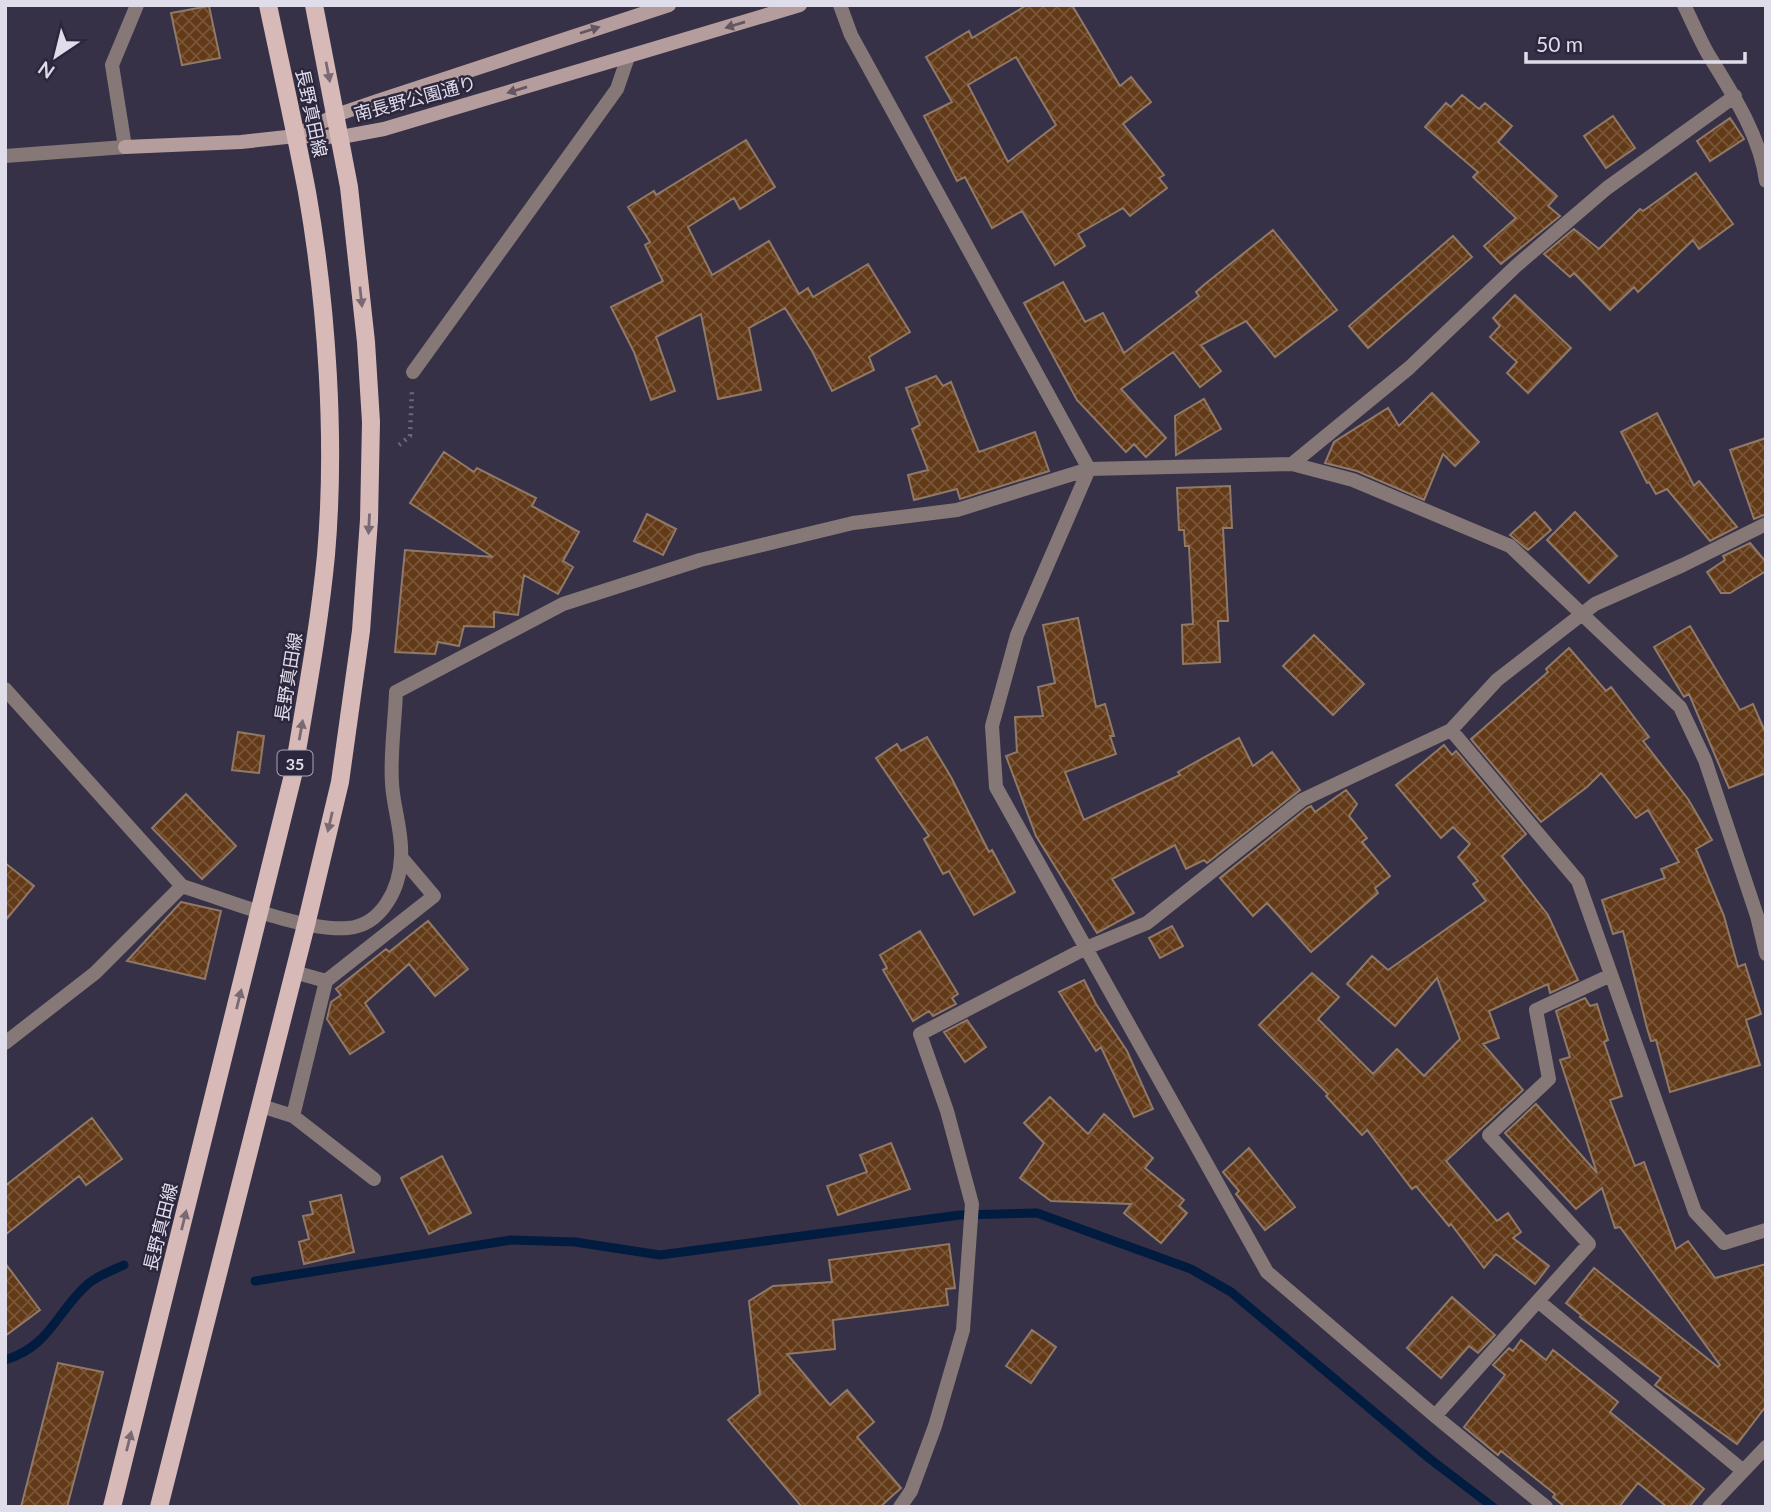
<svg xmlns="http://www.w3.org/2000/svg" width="1771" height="1512" viewBox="0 0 1771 1512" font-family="Lato,'Noto Sans JP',sans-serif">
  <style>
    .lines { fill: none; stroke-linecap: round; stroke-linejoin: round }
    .stream { stroke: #011c3f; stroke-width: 9 }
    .building { fill: url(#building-cross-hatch); stroke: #907967; stroke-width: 2; fill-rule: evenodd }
    .path { stroke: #6c677b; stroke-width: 4.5; stroke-dasharray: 2 5; stroke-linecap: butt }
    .lane { stroke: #867877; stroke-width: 14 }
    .street { stroke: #867877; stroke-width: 14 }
    .secondary { stroke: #b49d9c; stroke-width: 14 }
    .primary { stroke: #d7bab8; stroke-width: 18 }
    .oneway { fill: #635663 }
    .oneway2 { fill: #796974 }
    .labels { text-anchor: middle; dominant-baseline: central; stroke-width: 5; stroke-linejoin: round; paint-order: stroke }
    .shield { fill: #2d273d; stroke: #aaa6b7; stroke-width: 2 }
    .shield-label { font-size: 16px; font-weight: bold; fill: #e0ddeb }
    .street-label { font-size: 18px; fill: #e0ddeb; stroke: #2d273d }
  </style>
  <defs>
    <pattern id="building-cross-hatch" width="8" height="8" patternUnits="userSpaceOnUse" patternTransform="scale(1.75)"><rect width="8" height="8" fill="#633a17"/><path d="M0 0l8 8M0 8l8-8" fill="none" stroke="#795639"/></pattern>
  </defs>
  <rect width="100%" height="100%" fill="#373147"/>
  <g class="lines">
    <path class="stream" d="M255,1281L511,1240L575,1242L660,1255L960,1215L1037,1213L1191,1269L1231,1292L1430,1459L1493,1507
      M5,1360C51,1346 57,1310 89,1283C99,1275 113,1270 124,1265"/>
  </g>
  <path class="building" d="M1027,5H1072L1120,86L1131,77L1151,102L1123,124L1164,175L1159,178L1167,188L1130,216L1123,208L1078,234L1085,246L1055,265L1022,211L992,228L965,177L957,181L924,116L952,102L926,57L969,31L972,38ZM1016,57L1056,125L1008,162L968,85Z
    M209,6L220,58L182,65L171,13Z
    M1462,95L1479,109L1485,103L1512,126L1498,142L1557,196L1548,206L1560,216L1501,264L1484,246L1516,218L1473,177L1478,172L1425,127L1446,103L1451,107Z
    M1613,116L1635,148L1606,168L1584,136Z
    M1730,118L1744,139L1710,161L1697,141Z
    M746,140L775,187L740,209L734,198L688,227L712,275L769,241L799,294L808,288L813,297L868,264L910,332L869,357L874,370L832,391L812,351L785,308L749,328L761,390L718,399L701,314L656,337L675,391L651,400L634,352L611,307L663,281L645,245L650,242L628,207L654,191L656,195Z
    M1696,173L1733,224L1699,249L1693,240L1638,292L1634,287L1610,310L1574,273L1570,277L1544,254L1574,229L1599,249L1640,209L1643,211Z
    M1273,230L1337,310L1275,357L1246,321L1201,345L1221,371L1200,387L1173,352L1121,389L1166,438L1146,457L1134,444L1126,452L1077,400L1024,303L1063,282L1085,322L1103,313L1124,353L1199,296L1196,292L1205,284Z
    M1453,236L1472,257L1368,348L1349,326Z
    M1515,295L1571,348L1528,393L1507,373L1517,362L1490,337L1500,326L1493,318Z
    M936,376L943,386L951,382L979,452L1035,432L1049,471L960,499L957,489L914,500L908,475L928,470L912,429L920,425L906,388Z
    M1432,393L1479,442L1455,466L1443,454L1424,500L1357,471L1325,463L1334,442L1388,408L1399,426Z
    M1204,399L1221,429L1176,455L1175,416Z
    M1657,413L1694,486L1699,481L1737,527L1710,541L1667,489L1656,494L1649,482L1647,483L1621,432Z
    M1766,438V514L1754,519L1730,450Z
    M444,452L474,472L477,468L536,498L532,506L579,532L563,561L573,567L558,594L524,575L518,615L494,612V627L464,626L459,646L438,642L435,654L395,652L405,550L493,557L410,503Z
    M1230,486L1232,528H1223L1228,621H1218L1220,662L1183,664L1182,625L1193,624L1189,546H1185L1184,530H1179L1177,488Z
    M1535,512L1551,530L1528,550L1510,535Z
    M1575,512L1617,556L1589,583L1547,540Z
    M647,514L676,529L663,555L634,541Z
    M1750,543L1766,562V571L1730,593H1721L1707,572L1725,560L1723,556Z
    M1078,618L1096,707L1105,704L1114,736H1110L1116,754L1065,772L1084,820L1180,775L1178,772L1239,738L1253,766L1272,752L1300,790L1207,863L1204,860L1186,869L1175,845L1112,879L1134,913L1097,933L1036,836L1006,756L1017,752L1015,717L1043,716L1038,687L1055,683L1043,625Z
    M1690,626L1740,710L1753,704L1766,734V773L1729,788L1689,694L1684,697L1654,647Z
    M1314,635L1364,684L1333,715L1283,666Z
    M1569,648L1606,691L1611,687L1649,737L1643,741L1688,799L1712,840L1696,849L1724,916L1738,967L1745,964L1761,1014L1746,1020L1760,1065L1670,1092L1656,1040L1651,1041L1647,1028L1623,931L1613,934L1602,900L1665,878L1661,869L1679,862L1648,810L1636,818L1601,773L1587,787L1541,822L1471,739L1548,672L1546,669Z
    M238,732L264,736L259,773L232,770Z
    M927,737L951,777L989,852L992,850L1015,892L974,915L949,871L943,874L924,839L929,836L876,758L897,744L901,751Z
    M1444,745L1452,755L1456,751L1526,834L1502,856L1548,915L1578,980L1550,993L1548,984L1489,1011L1499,1038L1483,1044L1523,1090L1446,1161L1497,1221L1508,1213L1521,1232L1513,1238L1549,1266L1535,1284L1496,1254L1484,1268L1451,1224L1449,1226L1416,1186L1412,1189L1367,1130L1362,1135L1326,1096L1328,1094L1259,1025L1312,973L1339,997L1318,1019L1373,1074L1397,1049L1424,1076L1460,1039L1437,978L1395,1026L1347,984L1372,956L1388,970L1486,901L1473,884L1478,881L1458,857L1470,844L1453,827L1441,838L1396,785Z
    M1346,790L1357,804L1349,816L1367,838L1362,842L1390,876L1375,888L1378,893L1311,952L1267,903L1253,916L1220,878L1307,808L1311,806L1315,812Z
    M186,794L236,846L202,879L152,828Z
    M5,863L34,886L5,921Z
    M181,902L221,911L205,979L127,961Z
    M428,921L468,969L435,996L409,964L365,1003L384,1032L350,1054L327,1019L331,1002L341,995L336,989L386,949L389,952Z
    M1172,926L1183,946L1160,958L1149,938Z
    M920,931L958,994L952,998L956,1004L933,1016L929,1011L913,1021L883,970L887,968L880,955Z
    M1084,980L1096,1004L1127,1051L1153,1109L1134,1117L1101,1047L1096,1051L1059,992Z
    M1585,998L1590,1006L1597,1004L1608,1040L1604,1042L1622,1096L1610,1100L1635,1166L1644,1162L1676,1249L1688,1241L1715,1278L1766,1264V1406L1737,1444L1655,1385L1661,1378L1580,1317L1581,1315L1566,1303L1594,1268L1718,1367L1720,1365L1620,1227L1615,1228L1602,1188L1576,1209L1505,1133L1536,1104L1597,1173L1560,1060L1570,1057L1556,1011Z
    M967,1020L986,1047L965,1062L944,1032Z
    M1050,1097L1088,1134L1104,1114L1153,1158L1145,1168L1184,1200L1179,1206L1187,1213L1161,1243L1124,1213L1131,1204L1051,1201L1020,1178L1044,1143L1024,1123Z
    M92,1118L122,1159L86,1185L79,1176L5,1235V1186Z
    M891,1143L910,1189L838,1215L827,1186L867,1172L860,1155Z
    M1249,1148L1295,1207L1265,1230L1236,1194L1239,1191L1223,1172Z
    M442,1156L471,1213L429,1234L401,1178Z
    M341,1195L354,1252L304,1264L299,1242L309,1239L303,1216L313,1214L310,1202Z
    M949,1244L955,1288L946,1289L948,1305L833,1320L835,1349L787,1354L830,1405L847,1390L874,1422L857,1437L901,1488L880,1507H802L728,1420L760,1394L749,1301L773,1286L832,1282L829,1260Z
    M5,1263L40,1310L5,1336Z
    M1452,1297L1495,1335L1478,1353L1469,1346L1441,1378L1407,1348Z
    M1032,1330L1056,1347L1031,1383L1006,1366Z
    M1521,1340L1546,1360L1553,1350L1618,1402L1610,1412L1704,1489L1689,1507H1667L1638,1483L1619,1507H1565L1553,1497L1555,1494L1501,1451L1498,1455L1464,1427L1505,1375L1493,1365L1509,1348L1513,1351Z
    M58,1363L103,1372L67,1507H21Z"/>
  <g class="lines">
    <path class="path" d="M399,445L410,436L412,390"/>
    <path class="lane" d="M5,156L125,147"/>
    <path class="street" d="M840,5L851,35L1089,469
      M1684,5C1692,21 1699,38 1708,54C1732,93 1760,135 1766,181
      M125,147L112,65L137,5
      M413,372L617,89L628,57
      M1292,464L1409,368L1516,266L1607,188L1735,96
      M1089,469L1017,635L992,726L996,787L1267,1272L1435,1416L1546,1507
      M5,689L182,886
      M1451,730L1578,881L1695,1212L1724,1243L1766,1230
      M294,972L326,981
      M5,1043L95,973L182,886C226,900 305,932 348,928C382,925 400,888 401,857C403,833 393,807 392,783C390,753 395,722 396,692L563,604L700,560L853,523L957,510L1089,469L1292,464L1353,480L1510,546L1680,707L1705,760L1757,916L1766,954
      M261,1106L293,1116
      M374,1179L293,1116L326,981L434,896L401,857
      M1538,1301L1742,1470
      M1435,1416L1589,1244L1489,1135L1549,1079L1536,1010L1611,975
      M900,1507L911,1491L935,1426L963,1330L972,1204L947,1111L920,1034L1086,948L1147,923L1302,800L1451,730L1497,680L1595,604L1683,565L1766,524
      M1709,1507L1766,1447"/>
    <path class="secondary" d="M297,135L336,115L377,101L669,5
      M125,147L241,142L296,136L341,137L384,129L800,5"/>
    <path class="primary" d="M112,1507L293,775C305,702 319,629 326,555C336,440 327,306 307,192C295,129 281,67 268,5
      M159,1507L306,925L340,782L361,631L369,520L371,422L366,342L349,187L314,5"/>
  </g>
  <defs><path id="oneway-solid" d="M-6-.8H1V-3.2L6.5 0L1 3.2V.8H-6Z" transform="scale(1.75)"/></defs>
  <g class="oneway">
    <use href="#oneway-solid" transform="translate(735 25) rotate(163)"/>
    <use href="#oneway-solid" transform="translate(590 30) rotate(-18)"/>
    <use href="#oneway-solid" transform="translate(517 90) rotate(163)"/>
  </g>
  <g class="oneway2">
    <use href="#oneway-solid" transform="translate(328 72) rotate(79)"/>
    <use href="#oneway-solid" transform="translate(361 297) rotate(84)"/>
    <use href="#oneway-solid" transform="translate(369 524) rotate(93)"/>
    <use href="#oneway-solid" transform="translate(301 730) rotate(-80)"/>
    <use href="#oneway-solid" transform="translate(330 822) rotate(103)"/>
    <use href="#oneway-solid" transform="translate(239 999) rotate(-76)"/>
    <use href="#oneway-solid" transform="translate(184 1220) rotate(-76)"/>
    <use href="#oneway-solid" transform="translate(129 1441) rotate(-76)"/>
  </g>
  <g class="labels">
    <rect class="shield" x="277.5" y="750.5" width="35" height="25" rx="5"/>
    <g class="shield-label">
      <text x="295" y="763">35</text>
    </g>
    <g class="street-label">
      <text transform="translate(415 98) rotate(-15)">南長野公園通り</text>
      <text transform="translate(312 113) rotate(78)">長野真田線</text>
      <text transform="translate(288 677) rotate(-81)">長野真田線</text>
      <text transform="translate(160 1227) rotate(-76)">長野真田線</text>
    </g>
  </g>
  <rect width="1771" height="1512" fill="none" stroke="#e0ddeb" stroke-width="14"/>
  <g transform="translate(56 56) rotate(215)" stroke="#2d273d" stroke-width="5" paint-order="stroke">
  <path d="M0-5L12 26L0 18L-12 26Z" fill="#e0ddeb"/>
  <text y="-10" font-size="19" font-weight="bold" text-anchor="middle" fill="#e0ddeb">N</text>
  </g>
  <path d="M1526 52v10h219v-10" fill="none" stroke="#e0ddeb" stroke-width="3.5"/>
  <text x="1536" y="52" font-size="21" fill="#e0ddeb" stroke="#2d273d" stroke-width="5" paint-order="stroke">50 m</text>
</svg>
